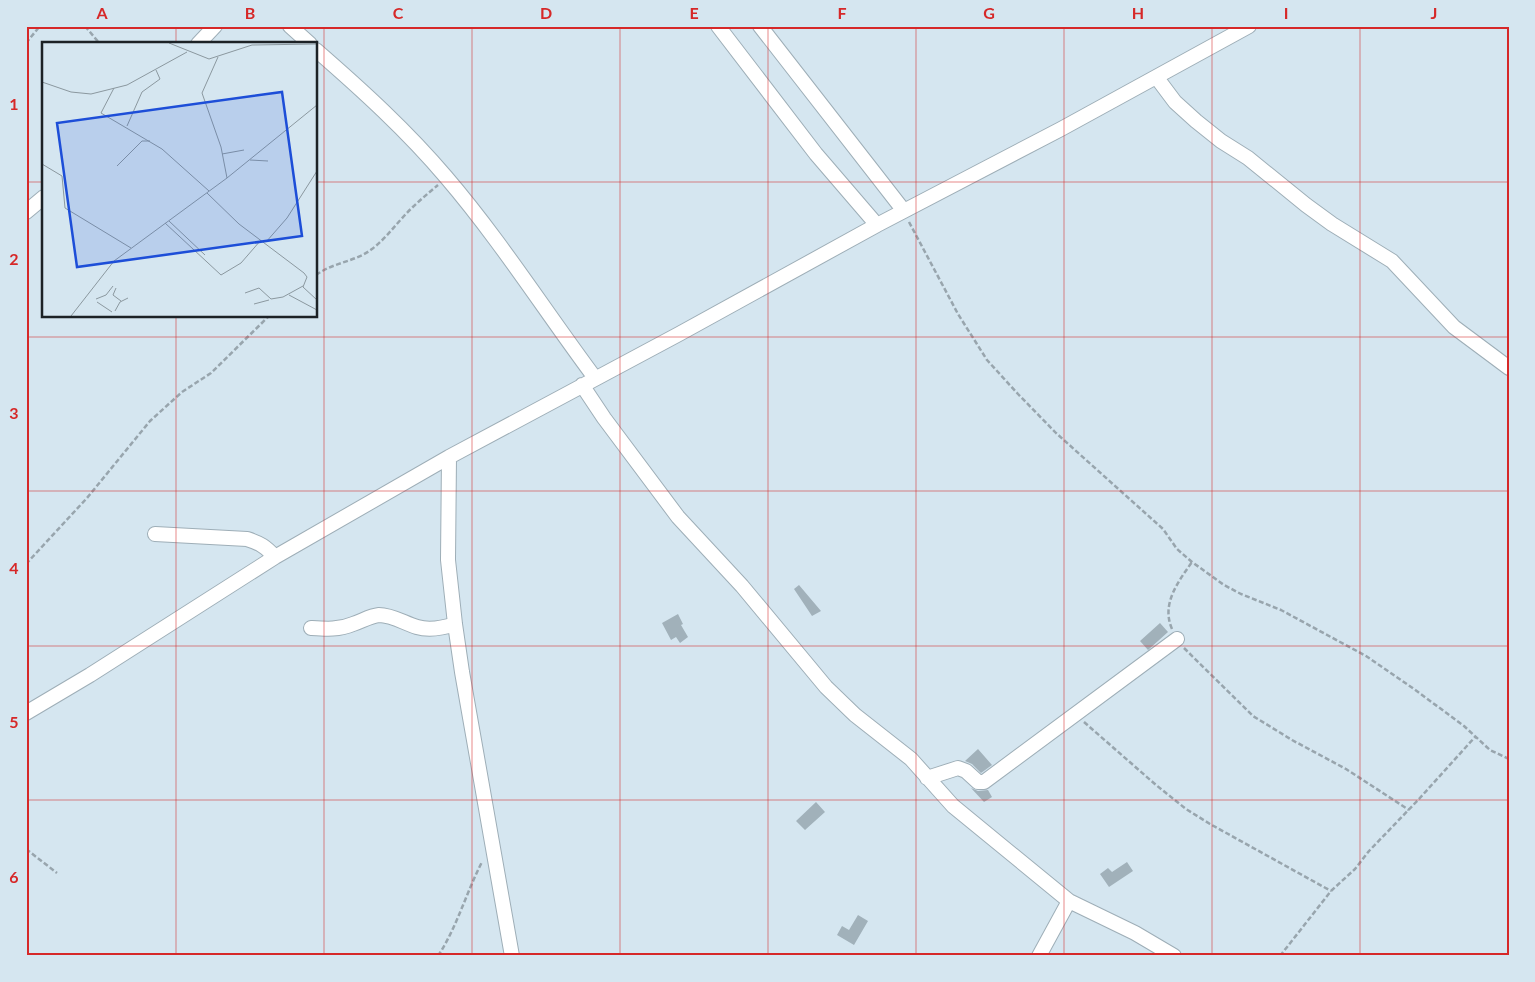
<svg xmlns="http://www.w3.org/2000/svg" width="1535" height="982" viewBox="0 0 1535 982" font-family="Lato,sans-serif">
  <style>
    .building { fill: #a1b1ba }
    .lines { fill: none; stroke-linecap: round; stroke-linejoin: round }
    .minor-casing { stroke: #9eaeb7; stroke-width: 16 }
    .path { stroke: #98a5ad; stroke-width: 2.5; stroke-dasharray: 5 2.5; stroke-linecap: butt }
    .minor { stroke: #fff; stroke-width: 14 }
    .grid { fill: none; stroke: #d62828; stroke-width: 1; stroke-opacity: 0.55 }
    .inset-road { fill: none; stroke: #8b989f; stroke-width: 1 }
    .view { fill: #1d4ed8; fill-opacity: 0.15; stroke: #1d4ed8; stroke-width: 2.5 }
    .inset-edge { fill: none; stroke: #1c2226; stroke-width: 2.5 }
    .neatline { fill: none; stroke: #d62828; stroke-width: 2 }
    .grid-label { font-size: 16px; text-anchor: middle; font-weight: bold; fill: #d62828 }
  </style>
  <rect width="100%" height="100%" fill="#d5e6f0"/>
  <path class="building" d="M799,585L821,611L812,616L794,589Z
    M678,614L683,624L681,625L688,637L680,643L676,637L671,640L662,623Z
    M1160,623L1168,632L1148,650L1140,641Z
    M978,749L992,765L981,773L972,764L965,761Z
    M971,788L978,791L988,790L992,797L984,802Z
    M816,802L825,812L805,830L796,821Z
    M1127,862L1133,871L1109,887L1100,874L1108,868L1112,872Z
    M858,915L868,921L854,945L837,935L842,926L849,930Z"/>
  <g class="lines">
    <g class="minor-casing">
      <path id="minor" d="M290,26L310,44
        M718,26L816,154L877,225
        M760,26L904,211
        M198,44L215,26
        M316,50C362,90 407,131 446,177C500,240 545,311 595,378
        M1157,78L1175,102L1196,121L1221,141L1248,158L1306,205L1332,224L1392,261L1454,327L1509,368
        M26,212L44,197
        M582,385L604,418L678,517L742,586L826,687L855,715L911,759L953,806L1069,901L1135,933L1174,956
        M449,457L448,560L455,624L462,672L512,956
        M155,534L247,539C260,543 266,547 275,557
        M311,628C326,629 339,630 353,624C362,621 370,616 379,615C392,615 404,623 417,627C430,631 443,628 455,624
        M26,713L90,675L275,557L449,457L679,334L877,225L1061,129L1249,26
        M927,778L958,768L966,771L978,782H984L1177,639
        M1039,956L1069,901"/>
    </g>
    <path class="path" d="M85,26L100,44
      M26,43L40,26
      M909,222L958,314L987,360L1018,394L1056,433L1163,529L1177,549L1192,562L1224,585L1241,594L1281,610L1366,656L1414,689L1464,726L1490,750L1509,759
      M316,275C334,262 355,262 372,249C384,240 393,228 404,216C414,205 426,195 438,185
      M26,564L87,498L150,421L182,392L211,373L269,316
      M1172,629C1161,604 1178,582 1192,562
      M1184,648L1253,716L1292,740L1346,769L1409,810
      M1084,722L1156,785L1186,809L1210,824L1331,891
      M26,849L57,873
      M438,956C457,927 466,893 482,862
      M1280,956L1331,891L1355,869L1369,851L1419,799L1475,737"/>
    <use href="#minor" class="minor"/>
  </g>
  <path class="grid" d="M176,26V44M324,26V956M472,26V956M620,26V956M768,26V956M916,26V956M1064,26V956M1212,26V956M1360,26V956M26,182H44M316,182H1509M176,316V956M26,337H1509M26,491H1509M26,646H1509M26,800H1509"/>
  <g transform="translate(42 42)">
    <rect width="275" height="275" fill="#d5e6f0"/>
    <path class="inset-road" d="M127,1L167,17L210,3L275,2M176,15L160,51L179,105L185,136M0,40L29,50L49,52L85,43L145,10M72,46L59,71L120,107L167,149M85,84L100,50L118,37L114,28M180,112L202,108M208,118L226,119M0,122L20,134L23,166L89,206M75,124L100,99H108M165,151L197,182L262,231L265,235L261,245L275,258M127,179L163,213M123,181L179,233L199,221L219,198M224,200L245,176L275,129M74,246L71,253L79,259M203,251L217,246L229,257L241,255L261,244M247,253L275,268M54,257L64,253L71,244M55,260L70,270M212,262L227,258M73,269L78,260L86,256M29,274L72,219L185,136L275,63"/>
    <path class="view" d="M240,50L260,194L35,225L15,81Z"/>
    <rect width="275" height="275" class="inset-edge"/>
  </g>
  <rect width="1535" height="982" fill="none" stroke="#d5e6f0" stroke-width="55"/>
  <rect x="28" y="28" width="1480" height="926" class="neatline"/>
  <g class="grid-label">
    <text x="102" y="19">A</text>
    <text x="250" y="19">B</text>
    <text x="398" y="19">C</text>
    <text x="546" y="19">D</text>
    <text x="694" y="19">E</text>
    <text x="842" y="19">F</text>
    <text x="989" y="19">G</text>
    <text x="1138" y="19">H</text>
    <text x="1286" y="19">I</text>
    <text x="1434" y="19">J</text>
    <text x="14" y="110">1</text>
    <text x="14" y="265">2</text>
    <text x="14" y="419">3</text>
    <text x="14" y="574">4</text>
    <text x="14" y="728">5</text>
    <text x="14" y="883">6</text>
  </g>
</svg>
